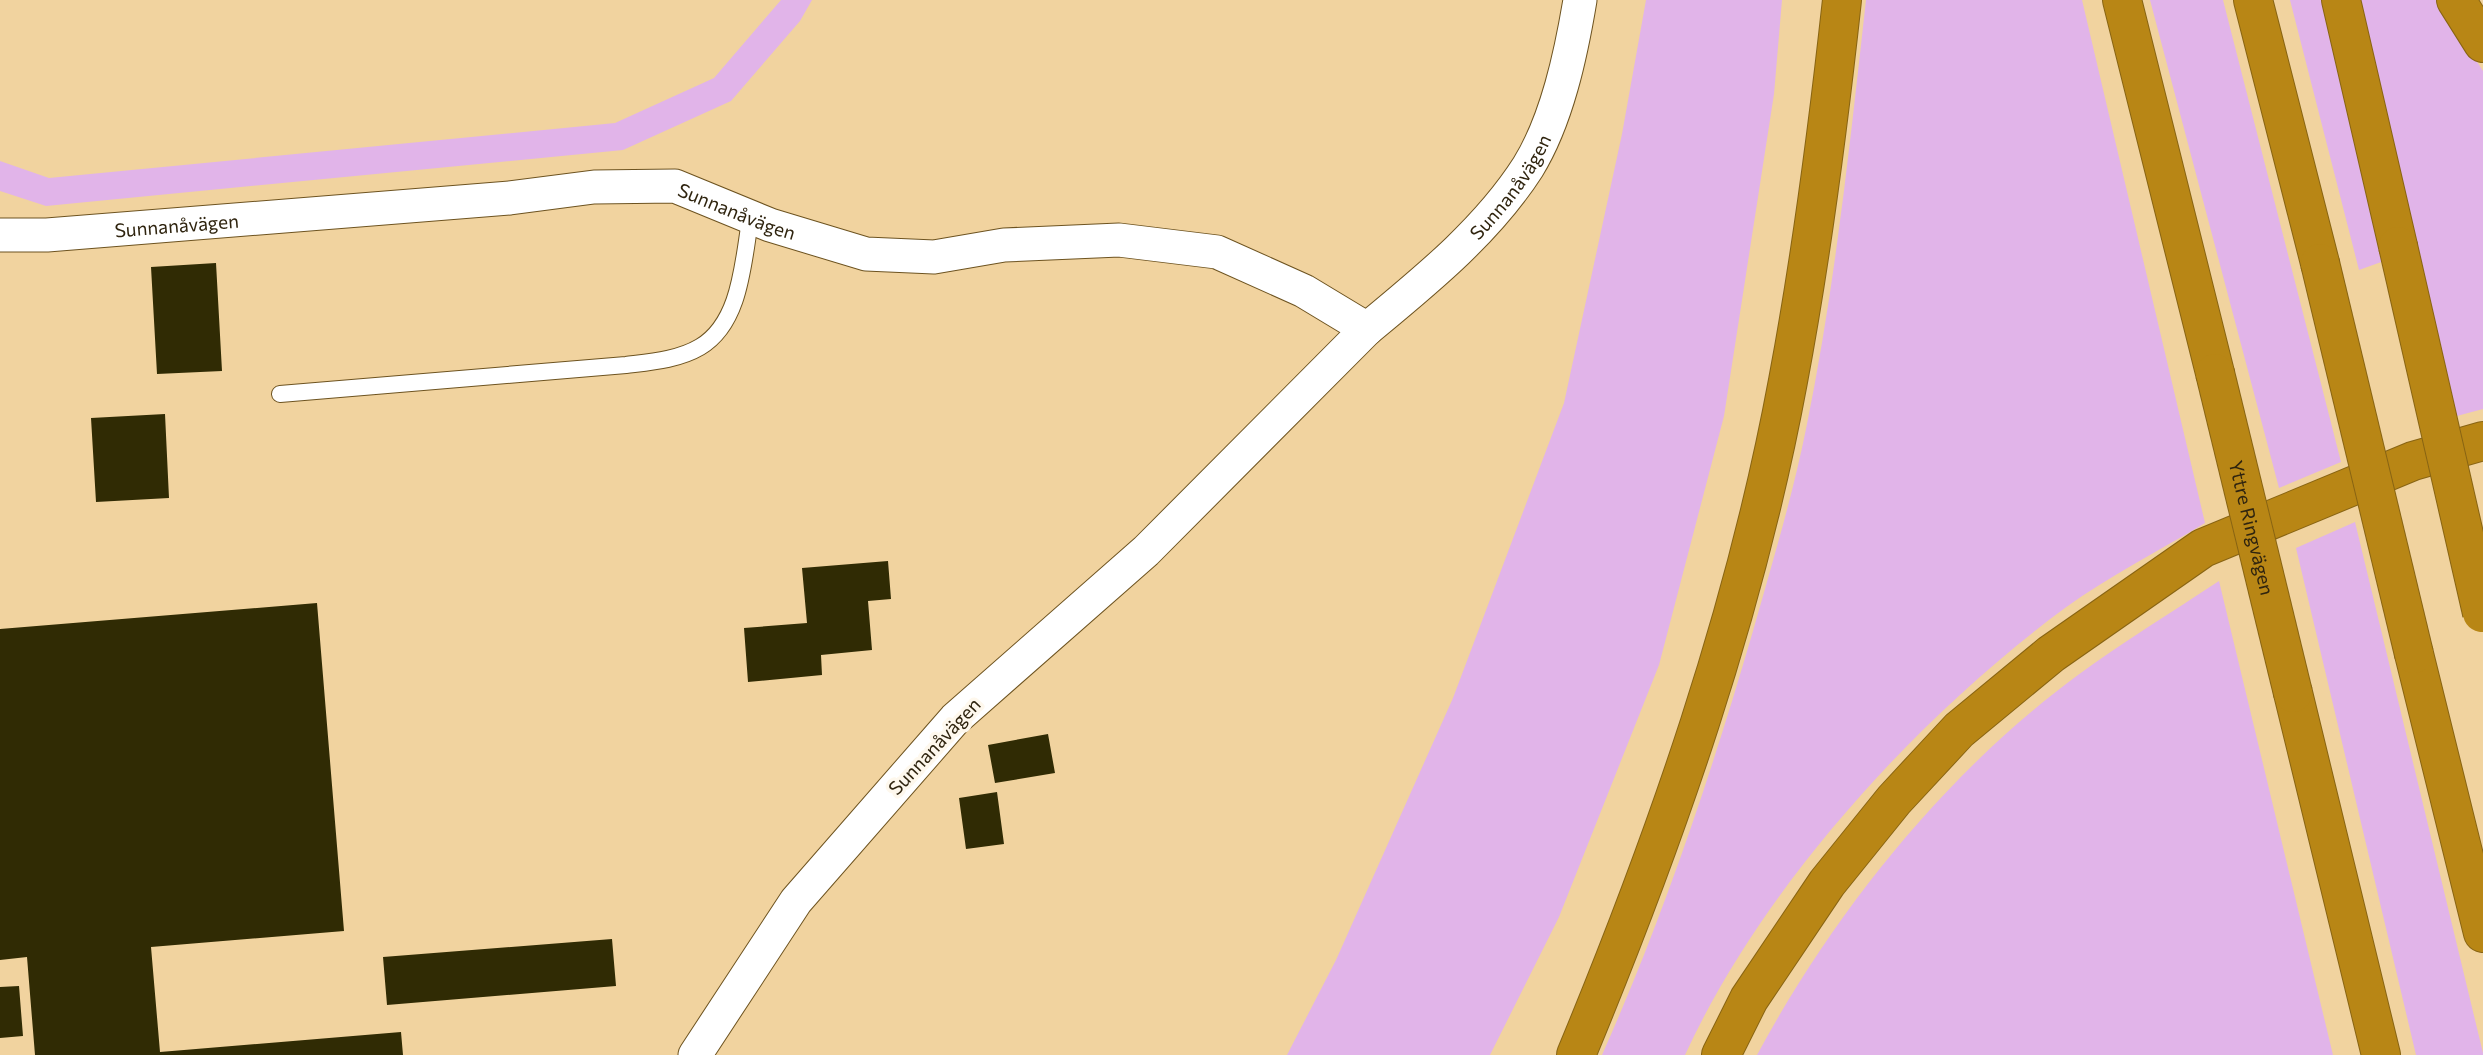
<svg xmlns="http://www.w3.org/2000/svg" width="2483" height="1055" viewBox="0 0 2483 1055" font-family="Commissioner,sans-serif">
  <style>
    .green { fill: #e1b4e9 }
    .building { fill: #302b04 }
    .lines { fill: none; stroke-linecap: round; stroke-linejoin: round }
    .service-casing { stroke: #6d5320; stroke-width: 18 }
    .minor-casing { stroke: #6d5320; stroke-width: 35 }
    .motorway-casing { stroke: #886413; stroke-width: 40 }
    .service { stroke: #fff; stroke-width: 16 }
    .minor { stroke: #fff; stroke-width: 33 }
    .motorway { stroke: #b88615; stroke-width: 38 }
    .motorway-bridge-casing { stroke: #886413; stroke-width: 40; stroke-linecap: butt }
    .motorway-bridge { stroke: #b88615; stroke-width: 38 }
    .labels { text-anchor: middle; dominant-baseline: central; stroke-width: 7; stroke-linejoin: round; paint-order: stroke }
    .street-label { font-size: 19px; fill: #2f240f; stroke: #fef8ed }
  </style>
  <rect width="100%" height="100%" fill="#f1d39f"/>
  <path class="green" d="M781,0H812L800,21L731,101L623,150L46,206L0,191V161L49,178L615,123L714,78Z
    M1646,0H1782L1774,94L1724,416L1659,665L1559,917L1490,1055H1287L1336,960L1453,698L1564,403L1622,134Z
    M1866,0H2082L2205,523C2159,551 2109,576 2065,608C1917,717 1762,887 1685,1055H1602C1663,918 1711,775 1753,631C1772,564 1792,498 1806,429C1835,288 1850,143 1866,0Z
    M2150,0H2223L2341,462L2279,488Z
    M2290,0H2324L2384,261L2359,270Z
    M2356,0H2437L2483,71V409L2453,417Z
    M2355,522L2483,1053V1055H2416L2296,548Z
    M2219,581L2333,1055H1757C1834,912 1946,772 2078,675C2123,642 2172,612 2219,581Z"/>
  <path class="building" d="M216,263L222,371L157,374L151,267Z
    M165,414L169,498L96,502L91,418Z
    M888,561L891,599L868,601L872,650L821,655L822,675L748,682L744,628L807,623L802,568Z
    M317,603L344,931L151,947L160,1052L401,1032L403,1055H35L27,957L0,960V629Z
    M1048,734L1055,773L995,783L988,745Z
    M997,792L1004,844L966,849L959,798Z
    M612,939L616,986L387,1005L383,957Z
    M19,986L23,1036L0,1038V987Z"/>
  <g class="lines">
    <g class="service-casing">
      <path id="service" d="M280,394L626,365C650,362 678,360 700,347C742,322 743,259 751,215"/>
    </g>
    <g class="minor-casing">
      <g id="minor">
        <path id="s1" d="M0,235H47L510,198L594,187L675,186L770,225L866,254L934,257L1004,245L1119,240L1217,252L1304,291L1367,329L1146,551L955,719L796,901L695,1055"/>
        <path id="s2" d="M1367,329C1425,281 1487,231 1528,167C1557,120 1571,54 1580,0"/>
      </g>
    </g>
    <g class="motorway-casing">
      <path id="motorway" d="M2122,0L2215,373
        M2253,0L2320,263
        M2341,0L2398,246
        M2456,0L2483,43
        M2414,654L2483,933
        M2293,693L2381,1055
        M1576,1055C1666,838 1745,613 1788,381C1812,254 1828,128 1842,0
        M1721,1055L1749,999L1827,883L1894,800L1959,730L2051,654L2203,548L2413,461L2483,441"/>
    </g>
    <use href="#service" class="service"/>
    <use href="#minor" class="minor"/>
    <use href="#motorway" class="motorway"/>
    <g class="motorway-bridge-casing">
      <g id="motorway-bridge">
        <path d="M2398,246L2482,613"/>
        <path d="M2320,263L2414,654"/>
        <path id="s3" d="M2215,373L2293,693"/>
      </g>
    </g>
    <use href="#motorway-bridge" class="motorway-bridge"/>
  </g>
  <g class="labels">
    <g class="street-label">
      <text stroke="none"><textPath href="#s2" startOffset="203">Sunnanåvägen</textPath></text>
      <text stroke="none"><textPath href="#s1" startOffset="744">Sunnanåvägen</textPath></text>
      <text stroke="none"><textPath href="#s1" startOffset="177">Sunnanåvägen</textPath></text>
      <text stroke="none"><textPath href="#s3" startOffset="159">Yttre Ringvägen</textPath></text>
      <text transform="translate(934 746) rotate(-47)">Sunnanåvägen</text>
    </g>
  </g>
</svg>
